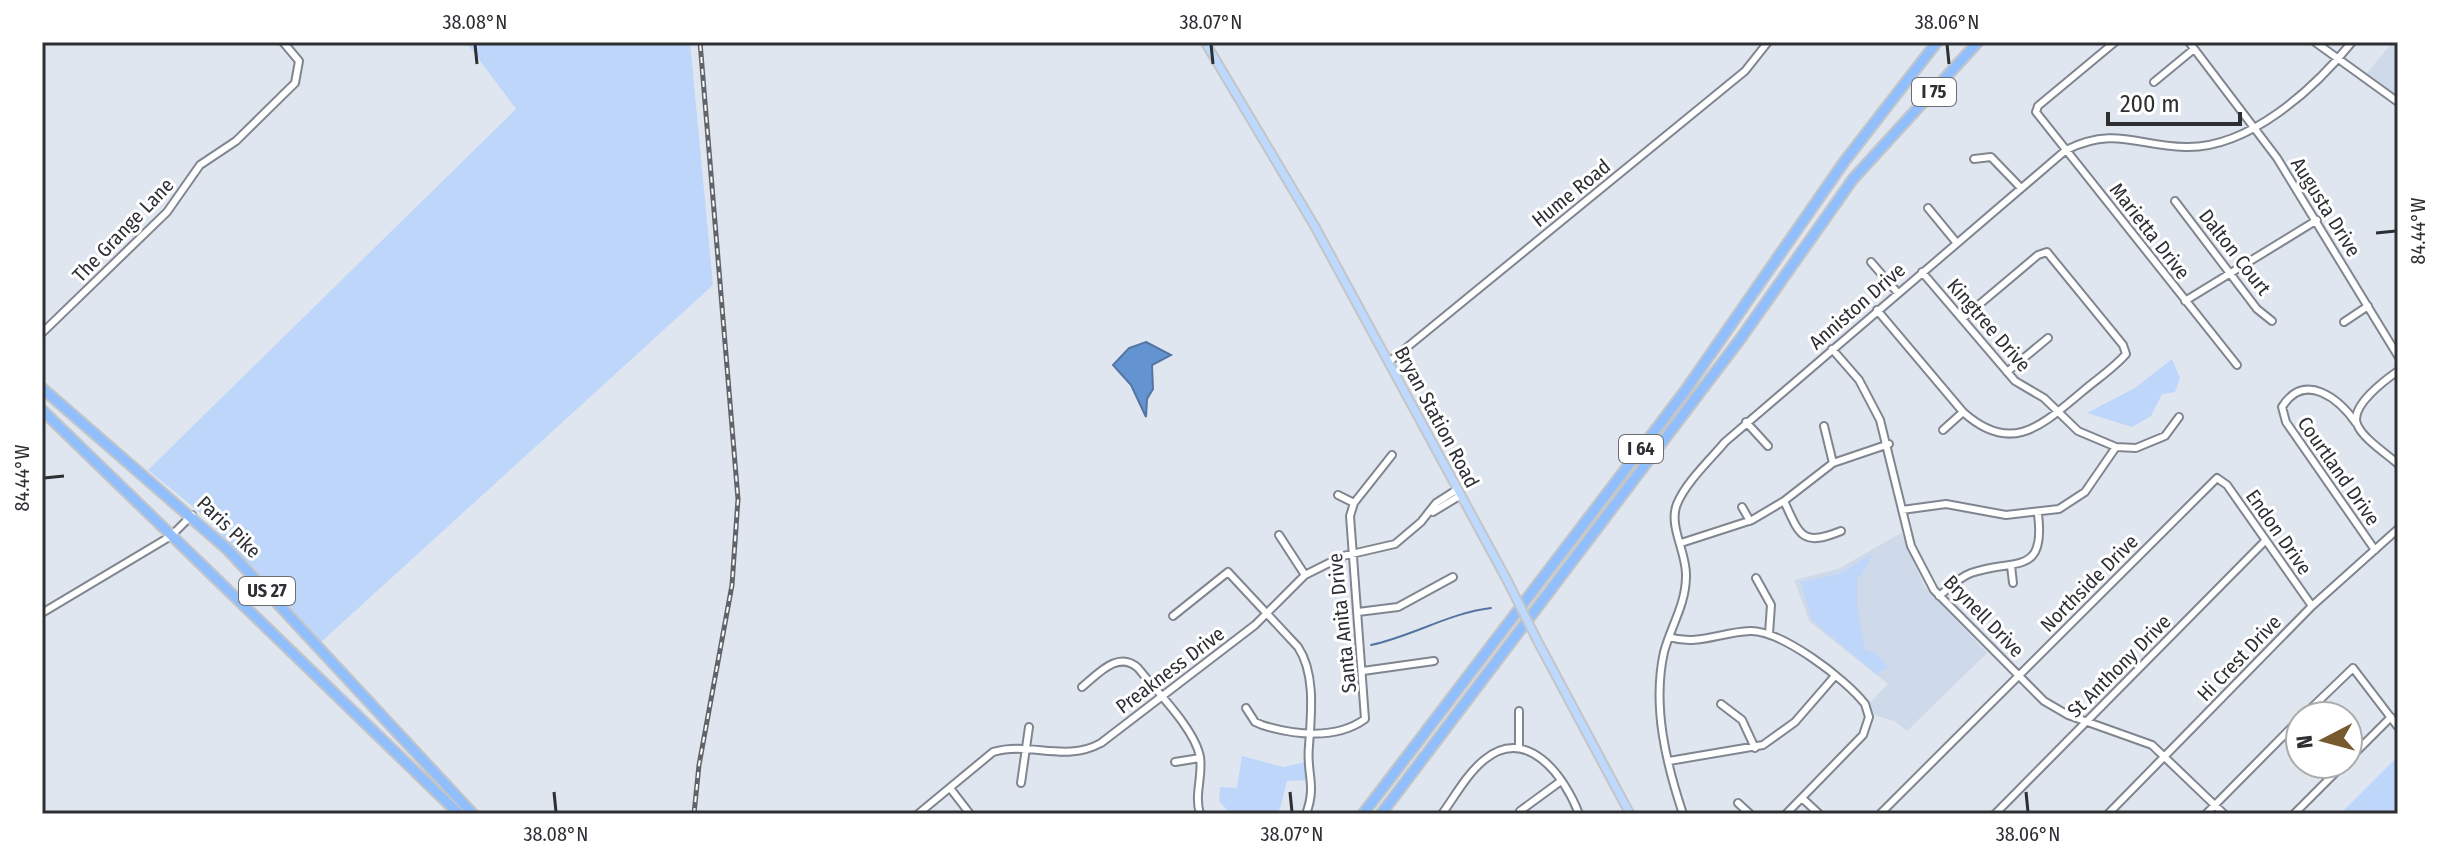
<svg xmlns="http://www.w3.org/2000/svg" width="2440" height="856" viewBox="0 0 2440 856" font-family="'Fira Sans Condensed',sans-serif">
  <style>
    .built { fill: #cedae9 }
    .green { fill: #bdd6fa }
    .water { fill: #6493d2; stroke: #5475a2; stroke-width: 2 }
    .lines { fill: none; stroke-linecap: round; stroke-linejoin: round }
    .stream { stroke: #5475a2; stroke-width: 2 }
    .minor-casing { stroke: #80868f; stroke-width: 10 }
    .major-casing { stroke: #c4c5c6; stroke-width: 11 }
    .highway-casing { stroke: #c4c5c6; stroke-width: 13 }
    .minor { stroke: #fff; stroke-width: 6 }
    .major { stroke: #bdd9fe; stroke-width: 7 }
    .highway { stroke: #91bffd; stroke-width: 9 }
    .rail-casing { stroke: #606369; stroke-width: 5 }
    .rail { stroke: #fff; stroke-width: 2; stroke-dasharray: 6; stroke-linecap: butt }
    .major-bridge-casing { stroke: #c4c5c6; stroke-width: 11; stroke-linecap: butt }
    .major-bridge { stroke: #bdd9fe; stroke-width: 7 }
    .ticks { fill: none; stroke: #2d2f33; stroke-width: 3 }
    .labels { text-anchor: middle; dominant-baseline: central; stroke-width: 6; stroke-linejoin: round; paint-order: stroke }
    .shield { fill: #fff; stroke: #6c6d70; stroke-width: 2 }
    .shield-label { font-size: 18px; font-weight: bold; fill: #2d2f33 }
    .street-label { font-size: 20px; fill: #2d2f33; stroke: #fff }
    .neatline { fill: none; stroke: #2d2f33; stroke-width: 3 }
    .ticks-label { font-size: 20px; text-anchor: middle; fill: #2d2f33 }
  </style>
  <rect width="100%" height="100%" fill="#dfe6f0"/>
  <path class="built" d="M2393,42H2398V98L2366,74Z
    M1901,533L1924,586L1987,653L1907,731L1894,721L1871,714L1868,705L1888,684L1810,622L1794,580L1838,569Z"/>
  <path class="green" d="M466,42H690L713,285L321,642L202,514L148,470L516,109Z
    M2172,359L2180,378L2175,392L2162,394L2151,416L2132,427L2087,413L2135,388Z
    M1872,554L1861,577L1857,576V606L1865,650L1876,653L1888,667L1877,675L1812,620L1801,582L1839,574Z
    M1242,756L1283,767L1306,762L1309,780L1287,781L1280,809L1273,814H1231L1219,801L1220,787L1237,788Z
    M2398,756V814H2340Z"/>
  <path class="water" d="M1146,342L1171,355L1152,365L1153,389L1147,399L1146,417L1131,385L1113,365L1129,348Z"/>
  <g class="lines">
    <path class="stream" d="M1371,645C1413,636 1449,613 1491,608"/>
    <g class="minor-casing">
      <path id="minor" d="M2115,42L2038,106L2036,112L2237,365
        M2189,42L2277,158L2398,356
        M2315,42L2398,102
        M2154,82L2194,49
        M1974,159L1991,157L2020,187
        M2175,201L2257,309L2272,321
        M1928,208L1956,242
        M1871,262L1897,292
        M1922,272L2015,381L2044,398L2078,431L2116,447L2136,448L2165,436L2179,417
        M2185,301L2317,220
        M1877,310L1963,412C2012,456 2042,425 2083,391C2097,379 2114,368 2126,354L2123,345L2047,252L2038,255L1962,319
        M2344,322L2368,306
        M42,333L167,212L200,165L236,141L295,83L299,61L283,42
        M1832,349L1859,380L1880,420L1911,546L1934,590L2044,701L2068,715L2152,745L2224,814
        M1389,362L1745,71L1768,42
        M2398,371C2385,380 2350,406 2357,424C2362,438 2387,454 2398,464
        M2007,372L2048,338
        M1746,422L1768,446
        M2356,423C2340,400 2305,370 2282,407L2286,422L2375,550
        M1824,426L1833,463
        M1943,430L1963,412
        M1338,495L1354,503
        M1784,501C1800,536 1802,547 1841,531
        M1742,507L1750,521
        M1902,510L1946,504L2006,515L2059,509L2085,492L2116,447
        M1433,512L1461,495
        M1279,535L1305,575
        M1681,543L1752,520L1784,501L1833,463L1889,444
        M2011,566L2013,583
        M1756,578L1771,605L1769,634
        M1939,596C1949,588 1958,578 1971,573C2014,558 2046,577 2038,514
        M1358,612L1398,607L1453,577
        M42,613L171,536L192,515
        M1173,616L1228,572L1298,647C1316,674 1311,715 1309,746C1306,773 1317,785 1306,814
        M1669,637C1698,646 1721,632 1750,631C1781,630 1846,679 1865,704L1869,717L1863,735L1786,814
        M1363,671L1434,661
        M1082,687C1098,674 1118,650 1138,668C1156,691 1195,729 1200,757C1203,777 1194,794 1200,814
        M1721,704L1742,720L1755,748
        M1246,708L1255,722L1262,725C1294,735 1336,740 1365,719L1350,516L1354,503L1392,455
        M2303,716L2353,668L2398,727
        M1519,748V711
        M2348,760L2391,717
        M1669,761L1763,745L1795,722L1834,677
        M1175,762L1200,758
        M1021,783L1029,727
        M950,788L970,814
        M1802,798L1819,814
        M1738,803L1750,814
        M1520,811L1561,781
        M918,814L993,752C1030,741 1065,763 1101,743L1255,625L1305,575L1343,556L1395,544L1421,522L1436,503L1458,489
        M1442,814C1455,796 1467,774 1484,760C1527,724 1565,777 1579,814
        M1683,814C1666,763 1652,706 1664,652C1671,626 1686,604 1686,576C1687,553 1668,526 1677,504C1686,482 1710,460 1725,442L2066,150C2115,126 2137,146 2185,147C2249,149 2315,88 2352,42
        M1880,814L2217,478L2227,485L2312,606
        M1995,814L2265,541
        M2108,814L2312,606L2398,529
        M2206,814L2300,719
        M2294,814L2344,764"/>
    </g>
    <g class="major-casing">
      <path id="major" d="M1205,42L1314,225L1507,580
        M1537,640L1630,814"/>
    </g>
    <g class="highway-casing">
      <path id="highway" d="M42,388L227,549L473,814
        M42,410L459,814
        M1363,814L1685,391L1844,162L1937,42
        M1381,814L1741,338L1853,179L1978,42"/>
    </g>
    <use href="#minor" class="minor"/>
    <use href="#major" class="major"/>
    <use href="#highway" class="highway"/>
    <g class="rail-casing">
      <path id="rail" d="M694,814L699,765L732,585L738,499L700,42"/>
    </g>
    <use href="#rail" class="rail"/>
    <g class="major-bridge-casing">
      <path id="major-bridge" d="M1507,580L1537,640"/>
    </g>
    <use href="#major-bridge" class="major-bridge"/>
  </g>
  <path class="ticks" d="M475,44L477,64M1211,44L1213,64M1947,44L1949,64M2376,233L2396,231M44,478L64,476M554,792L556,812M1290,792L1292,812M2026,792L2028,812"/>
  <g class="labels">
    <g class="shield">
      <rect x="1912" y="78" width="44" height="28" rx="6"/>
      <rect x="1619" y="435" width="44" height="28" rx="6"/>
      <rect x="239" y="577" width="56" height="28" rx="6"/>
    </g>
    <g class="shield-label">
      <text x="1934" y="92">I 75</text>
      <text x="1641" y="449">I 64</text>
      <text x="267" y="591">US 27</text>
    </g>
    <g class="street-label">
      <text transform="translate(1571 193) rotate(-39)">Hume Road</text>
      <text transform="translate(2326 207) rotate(58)">Augusta Drive</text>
      <text transform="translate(123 230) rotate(-46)">The Grange Lane</text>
      <text transform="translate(2150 231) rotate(52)">Marietta Drive</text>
      <text transform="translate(2235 252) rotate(52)">Dalton Court</text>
      <text transform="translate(1857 306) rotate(-41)">Anniston Drive</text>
      <text transform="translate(1989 325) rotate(49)">Kingtree Drive</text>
      <text transform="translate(1437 417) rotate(62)">Bryan Station Road</text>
      <text transform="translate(2339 471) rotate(55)">Courtland Drive</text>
      <text transform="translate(229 527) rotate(44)">Paris Pike</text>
      <text transform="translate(2279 532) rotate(55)">Endon Drive</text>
      <text transform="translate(2089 583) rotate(-45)">Northside Drive</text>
      <text transform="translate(1984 616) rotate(46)">Brynell Drive</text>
      <text transform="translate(1342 623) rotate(-96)">Santa Anita Drive</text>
      <text transform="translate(2239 658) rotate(-46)">Hi Crest Drive</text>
      <text transform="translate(2119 666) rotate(-45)">St Anthony Drive</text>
      <text transform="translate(1170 670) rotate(-37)">Preakness Drive</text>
    </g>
  </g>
  <rect width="2440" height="856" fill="none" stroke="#ffffff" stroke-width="88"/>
  <g transform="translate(2324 740) rotate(264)"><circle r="38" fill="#ffffff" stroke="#abacad" stroke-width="2"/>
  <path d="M0-6L14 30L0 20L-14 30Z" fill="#775a2e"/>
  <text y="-12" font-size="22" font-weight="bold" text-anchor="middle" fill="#2d2f33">N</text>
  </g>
  <path d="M2108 112v12h132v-12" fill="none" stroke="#2d2f33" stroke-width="4"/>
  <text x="2120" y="112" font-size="24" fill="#2d2f33" stroke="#ffffff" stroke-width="6" paint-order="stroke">200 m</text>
  <rect x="44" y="44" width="2352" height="768" class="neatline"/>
  <g class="ticks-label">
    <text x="475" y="29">38.08°N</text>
    <text x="1211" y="29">38.07°N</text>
    <text x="1947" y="29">38.06°N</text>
    <text transform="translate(2418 231) rotate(-90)" y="7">84.44°W</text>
    <text transform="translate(22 478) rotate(-90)" y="7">84.44°W</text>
    <text x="556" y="841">38.08°N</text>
    <text x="1292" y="841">38.07°N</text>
    <text x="2028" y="841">38.06°N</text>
  </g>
</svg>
